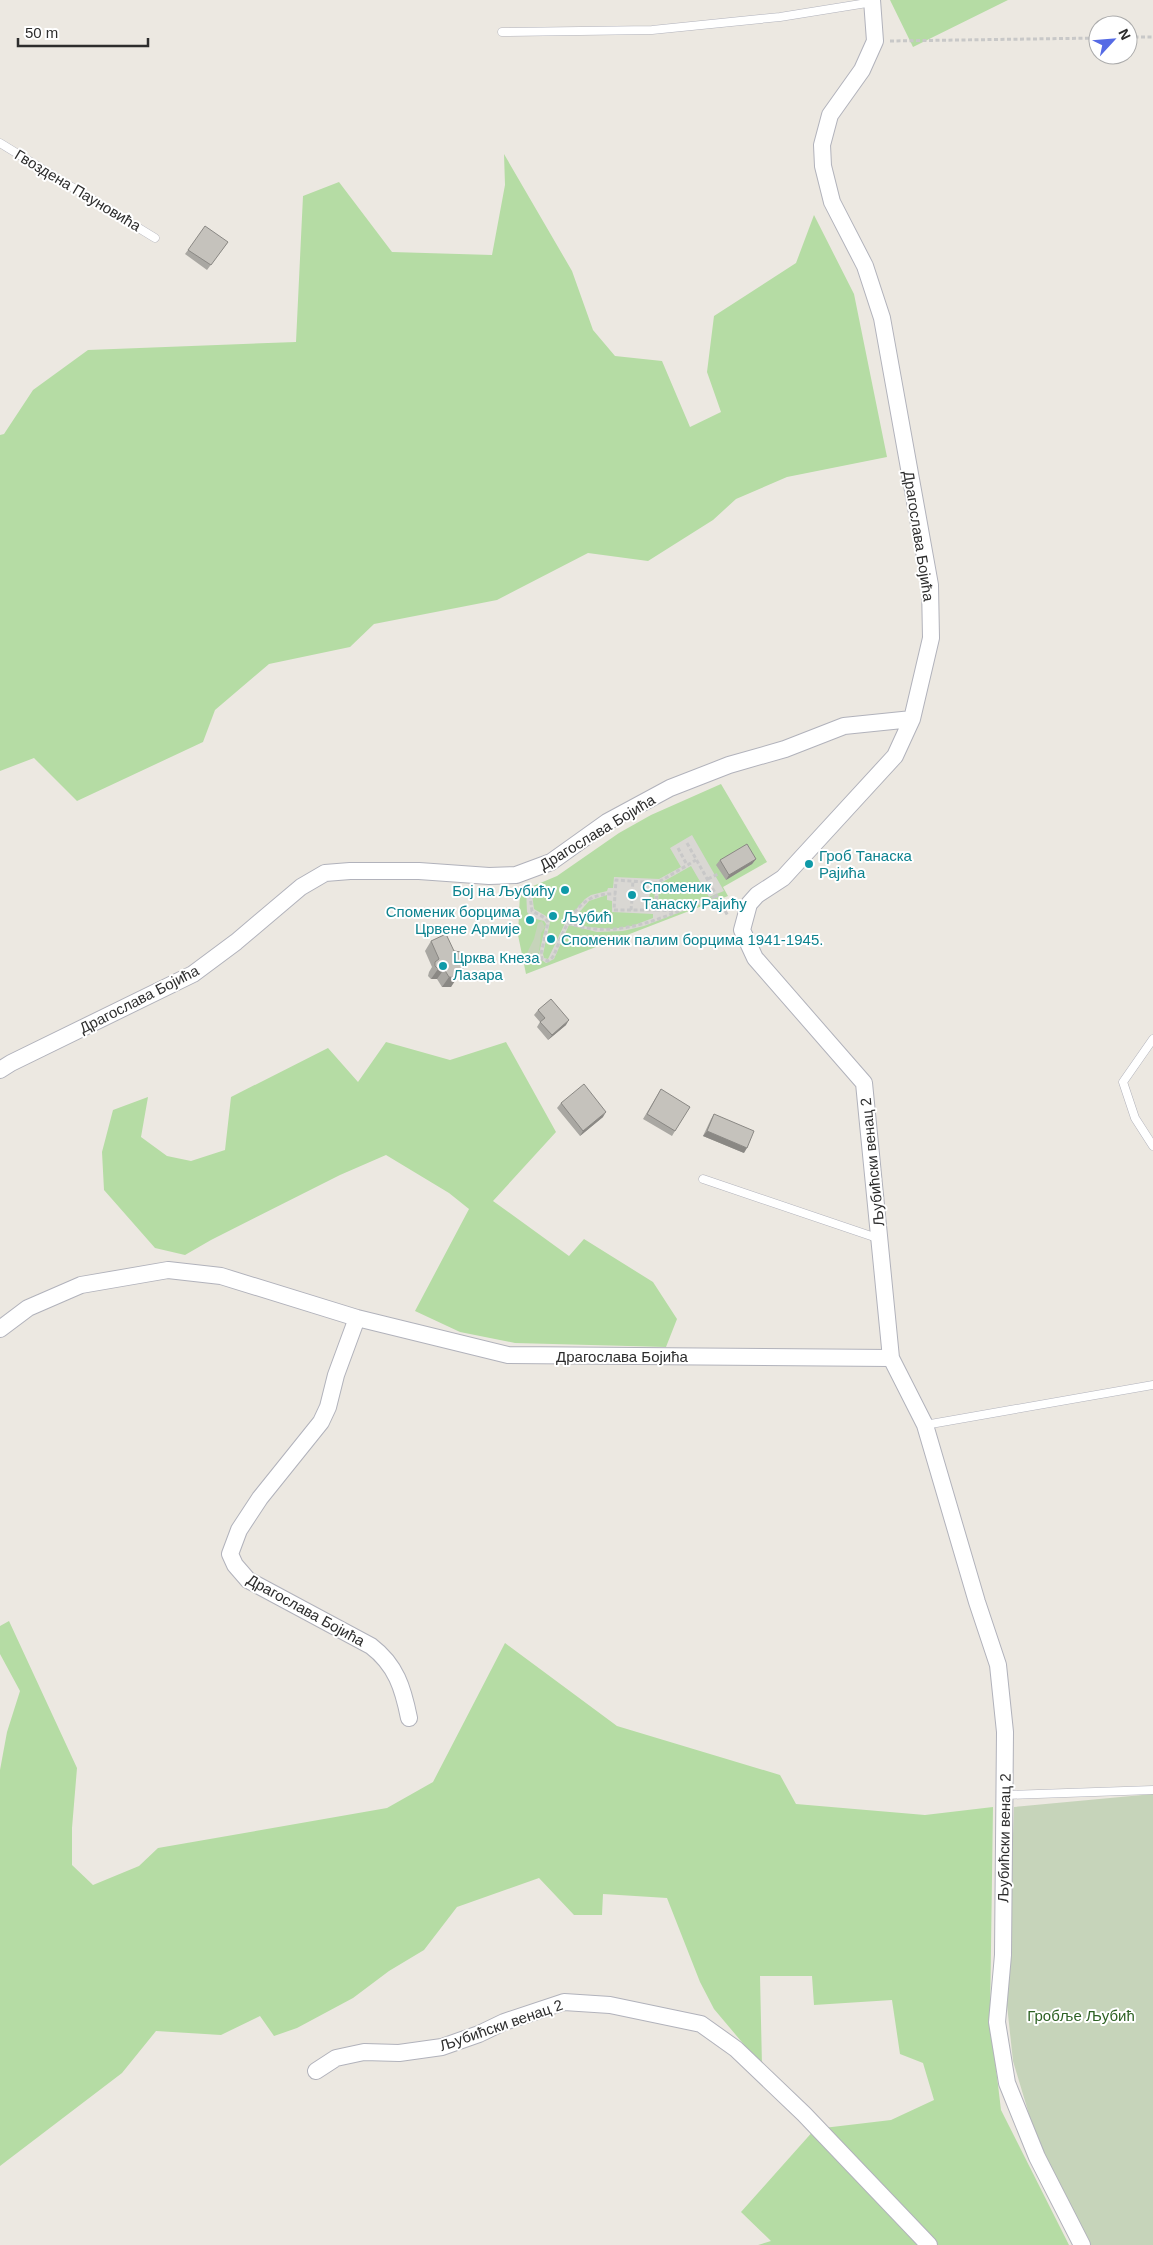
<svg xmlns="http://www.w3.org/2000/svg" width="1153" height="2245" viewBox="0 0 1153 2245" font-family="Helvetica,sans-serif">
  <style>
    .green { fill: #b5dca4 }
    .cemetery { fill: #c6d4ba }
    .plaza { fill: #d9d7d3; fill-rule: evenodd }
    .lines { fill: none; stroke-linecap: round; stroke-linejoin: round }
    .lane-casing { stroke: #b1b2bb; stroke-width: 9 }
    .street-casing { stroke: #b1b2bb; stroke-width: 18 }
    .path { stroke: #c8c8c8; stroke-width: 3; stroke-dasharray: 4 2.5; stroke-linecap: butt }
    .lane { stroke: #fff; stroke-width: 8 }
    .street { stroke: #fff; stroke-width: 16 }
    .wall { fill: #a9a7a2 }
    .shaded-wall { fill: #8a8884 }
    .building { fill: #c5c2bc; stroke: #8a8884 }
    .culture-dot { fill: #0f9aa8; stroke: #fff; stroke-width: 2 }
    .labels { text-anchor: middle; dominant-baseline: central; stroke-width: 4; stroke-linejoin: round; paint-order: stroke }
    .street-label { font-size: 15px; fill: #2d2d2d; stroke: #fff }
    .culture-label { font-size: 15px; fill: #0d838f; stroke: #fff; text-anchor: start }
    .park-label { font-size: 15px; fill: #2e6224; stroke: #fff }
  </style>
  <rect width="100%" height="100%" fill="#ece8e1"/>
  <path class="green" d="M890,0H1008L913,47Z
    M504,154L572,271L593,330L615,356L662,361L690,427L721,412L707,372L714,316L796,263L814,215L854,294L887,457L787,477L736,499L713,520L648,561L588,553L497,600L374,624L350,647L269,664L215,710L203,742L77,801L34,758L0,771V435L4,434L33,390L88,350L296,342L303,196L339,182L392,252L492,255L505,185Z
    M721,784L767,862L723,887L728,896L526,974L518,935L520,893L526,889L557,876L619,833L651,815Z
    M386,1042L450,1060L506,1042L556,1132L493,1201L569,1256L584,1239L653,1282L677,1319L666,1347L515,1343L460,1332L415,1311L469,1209L449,1193L386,1155L340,1175L211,1240L185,1255L155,1248L104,1190L102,1152L113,1110L148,1097L141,1137L167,1156L191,1161L225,1150L231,1097L328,1048L358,1082Z
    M9,1621L77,1768L72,1828V1865L93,1885L139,1866L158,1848L387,1808L433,1782L505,1643L617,1726L780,1775L796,1804L925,1815L993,1807L990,2018L1001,2110L1069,2245H758L771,2241L741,2212L815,2129L891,2120L934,2100L923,2063L900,2054L892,2000L814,2005L812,1976H760L762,2066L714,2009L700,1982L667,1898L603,1894L602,1915H574L539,1878L457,1907L424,1950L389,1971L353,1998L297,2028L274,2036L260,2016L221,2035L156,2031L122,2073L0,2166V1770L7,1732L20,1691L0,1654V1626Z"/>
  <path class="cemetery" d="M542,921L545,927L541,933L539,952L529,963L525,962L524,959L534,939L538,923Z
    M1153,1794V2245H1091L1070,2211L1040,2151L1013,2061L1007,2005L1014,1807Z"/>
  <path class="plaza" d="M692,835L724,891L709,897L691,866L659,884L658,908L678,909L700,900L701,904L644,926L623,931L597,932L569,925L554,959L546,963L540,959L539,954L546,924L544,921L532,918L527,912L526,889L531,887L534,909L546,916L550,922L543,954L544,958L548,959L566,921L585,899L591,895L607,891L608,888H613L614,877L659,879L681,867L670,848ZM650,886H655L654,908L649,907ZM607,895V900L612,901V912L653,914V918L632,926L612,929L588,927L571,922L589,901Z"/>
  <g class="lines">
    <g class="lane-casing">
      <path id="lane" d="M502,32L652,30L780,17L873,2
        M0,143L155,238
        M1153,1039L1123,1082L1135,1118L1153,1146
        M703,1179L880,1239
        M925,1425L1153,1385
        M1005,1795L1153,1790"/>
    </g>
    <g class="street-casing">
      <path id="street" d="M872,0L875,41L862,70L830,115L822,145L823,166L832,202L865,266L882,318L930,585L931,638L912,719L895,756L783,878L757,895L749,904L742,930L755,958L864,1083L891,1358L925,1425L977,1602L998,1665L1005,1732L1003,1955L997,2022L1007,2083L1037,2157L1082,2245
        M0,1070L11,1063L193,974L236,942L301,887L325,873L350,871H419L489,876L516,875L551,862L607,822L670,788L729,765L785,749L844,726L912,719
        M357,1318L336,1375L328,1407L321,1422L260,1498L239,1530L230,1554L235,1565L248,1580L371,1646C396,1665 403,1688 409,1718
        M0,1329L28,1308L81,1285L168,1270L221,1276L357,1318L508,1355L891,1358
        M316,2071L336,2058L364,2052L399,2053L442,2047L479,2034L504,2022L564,2002L610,2005L701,2024L736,2049L804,2114L929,2245"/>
    </g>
    <path class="path" d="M1128,37H1153
      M890,41L1098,38
      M687,843L728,916
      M678,848L687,865
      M708,879L720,873
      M657,883L656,910H614L616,880L657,883L696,860
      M529,888L532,911L545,918L548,922L541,954L542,959L548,961C554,958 555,952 558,945C569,917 581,892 616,894
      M632,893L633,881
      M631,910L632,899
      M656,910L675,911
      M568,923C620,942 669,914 717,896"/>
    <use href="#lane" class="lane"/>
    <use href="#street" class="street"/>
  </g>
  <path class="wall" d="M228,242L207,270L185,254L188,250Z
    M756,859L752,864L726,880L716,865L720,860Z
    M431,941L454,951L459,960L451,987H442L437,979H431L428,976L429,972L432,967L425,951Z
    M538,1010L566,1025L548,1040L537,1027L540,1022L534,1015Z
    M661,1089L675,1131L672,1136L643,1119Z
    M561,1103L603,1117L580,1136L557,1108Z
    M714,1114L744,1153L703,1136L711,1119Z"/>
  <path class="shaded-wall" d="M756,859L752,864L726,880L729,875Z
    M438,969H444L437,979H431Z
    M449,977L457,978L451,987H442Z
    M569,1020L566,1025L548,1040L552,1035Z
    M606,1112L603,1117L580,1136L583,1131Z
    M707,1131L747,1148L744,1153L703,1136Z"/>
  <path class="building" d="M205,226L228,242L211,265L188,250Z
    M747,844L756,859L729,875L720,860Z
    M446,934L454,951L461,952L463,954L459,960L463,968L457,978L449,977L444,969H438L435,966V962L439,959L431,941Z
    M551,999L569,1020L552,1035L540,1022L545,1018L538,1010Z
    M584,1084L606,1112L583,1131L561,1103Z
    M661,1089L690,1107L675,1131L647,1114Z
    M714,1114L754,1131L747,1148L707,1131Z"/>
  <g class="culture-dot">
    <circle cx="809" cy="864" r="5"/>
    <circle cx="565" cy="890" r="5"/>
    <circle cx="632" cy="895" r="5"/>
    <circle cx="553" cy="916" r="5"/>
    <circle cx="530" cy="920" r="5"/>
    <circle cx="551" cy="939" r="5"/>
    <circle cx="443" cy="966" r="5"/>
  </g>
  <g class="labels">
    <g class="street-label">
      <text transform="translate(78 190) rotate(31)">Гвоздена Пауновића</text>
      <text transform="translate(919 536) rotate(81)">Драгослава Бојића</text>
      <text transform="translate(597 832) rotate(-31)">Драгослава Бојића</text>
      <text transform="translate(139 999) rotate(-27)">Драгослава Бојића</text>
      <text transform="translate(872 1162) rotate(-96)">Љубићски венац 2</text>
      <text x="622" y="1356">Драгослава Бојића</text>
      <text transform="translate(306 1610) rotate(29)">Драгослава Бојића</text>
      <text transform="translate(1004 1838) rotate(-89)">Љубићски венац 2</text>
      <text transform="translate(501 2025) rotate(-19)">Љубићски венац 2</text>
    </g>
    <g class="culture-label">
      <text x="819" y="855">Гроб Танаска<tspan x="819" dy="17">Рајића</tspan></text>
      <text x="642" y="886">Споменик<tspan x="642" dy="17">Танаску Рајићу</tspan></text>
      <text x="555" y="890" text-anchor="end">Бој на Љубићу</text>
      <text x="520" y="911" text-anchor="end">Споменик борцима<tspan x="520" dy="17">Црвене Армије</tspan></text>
      <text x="563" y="916">Љубић</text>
      <text x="561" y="939">Споменик палим борцима 1941-1945.</text>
      <text x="453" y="957">Црква Кнеза<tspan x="453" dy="17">Лазара</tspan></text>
    </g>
    <g class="park-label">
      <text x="1081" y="2015">Гробље Љубић</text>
    </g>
  </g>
  <g transform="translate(1113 40) rotate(64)"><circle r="24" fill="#ffffff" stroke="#ababab"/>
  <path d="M0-4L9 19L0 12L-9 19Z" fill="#556ae5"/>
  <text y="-8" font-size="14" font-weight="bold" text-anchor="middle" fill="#2d2d2d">N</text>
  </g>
  <path d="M18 38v8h130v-8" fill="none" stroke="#2d2d2d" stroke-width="2.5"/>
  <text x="25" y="38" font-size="15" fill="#2d2d2d" stroke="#ffffff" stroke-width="4" paint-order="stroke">50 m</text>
</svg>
